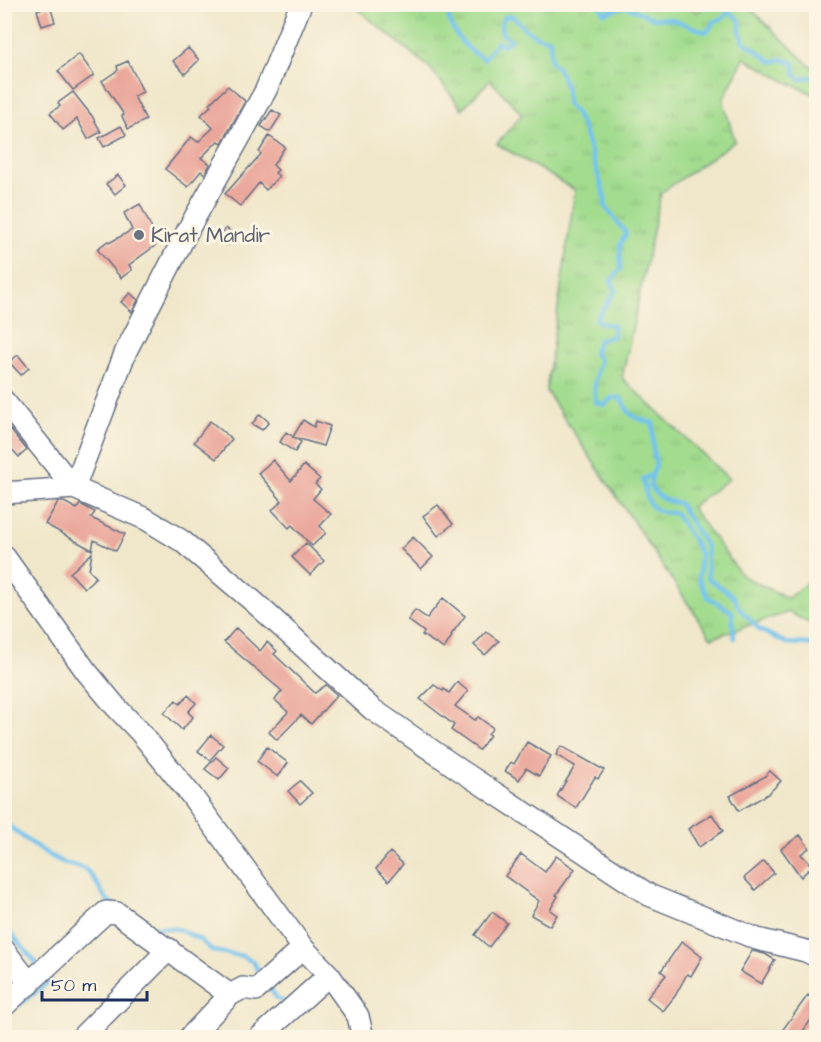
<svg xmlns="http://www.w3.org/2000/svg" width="821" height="1042" viewBox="0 0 821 1042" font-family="'Architects Daughter',sans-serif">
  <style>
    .grass { fill: url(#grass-tufts); stroke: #5f8676; stroke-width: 1.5 }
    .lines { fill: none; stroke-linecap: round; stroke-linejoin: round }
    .stream { stroke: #72c2ed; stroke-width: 4.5 }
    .building { fill: #eaa69a }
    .minor-casing { stroke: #666f84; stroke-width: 24 }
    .minor { stroke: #fff; stroke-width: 21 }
    .worship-dot { fill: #6b7280; stroke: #fcf5e5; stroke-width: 2 }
    .labels { text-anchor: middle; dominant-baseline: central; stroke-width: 6; stroke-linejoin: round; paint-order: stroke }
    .worship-label { font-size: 21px; fill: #5b616d; stroke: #fcf5e5; text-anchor: start }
  </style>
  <defs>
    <pattern id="grass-tufts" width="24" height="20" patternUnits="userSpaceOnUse" patternTransform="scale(1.5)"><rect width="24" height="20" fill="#a3dc8e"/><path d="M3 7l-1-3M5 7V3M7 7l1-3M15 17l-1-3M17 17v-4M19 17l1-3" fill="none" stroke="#8cbd7d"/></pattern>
  </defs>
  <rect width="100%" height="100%" fill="#fcf5e5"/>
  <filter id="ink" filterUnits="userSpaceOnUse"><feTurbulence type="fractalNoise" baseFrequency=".0167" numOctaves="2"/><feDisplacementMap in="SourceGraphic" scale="12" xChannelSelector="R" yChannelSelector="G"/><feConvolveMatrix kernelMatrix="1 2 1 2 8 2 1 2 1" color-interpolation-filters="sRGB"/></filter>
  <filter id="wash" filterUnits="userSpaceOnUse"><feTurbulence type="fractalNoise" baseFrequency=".008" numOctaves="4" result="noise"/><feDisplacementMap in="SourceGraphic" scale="24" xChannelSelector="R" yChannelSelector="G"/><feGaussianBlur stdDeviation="1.35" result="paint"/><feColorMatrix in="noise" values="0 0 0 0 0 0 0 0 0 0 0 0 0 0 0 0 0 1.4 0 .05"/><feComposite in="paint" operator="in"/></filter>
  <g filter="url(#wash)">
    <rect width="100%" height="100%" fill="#f0e7ca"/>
    <path class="grass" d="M685,4L697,12L709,4L734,5L752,10L809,65L816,69V95L785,81L744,58L723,100L735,141L661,193L622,378L729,479L691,507L742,576L788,598L816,575V627L789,612L711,638L546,391L575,190L497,144L522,114L490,80L462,109L430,68L352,5Z"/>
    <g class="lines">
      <path class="stream" d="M450,4C443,26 466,50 484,59L497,42L504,45L511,40L502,34L501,25L504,17L513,16C524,28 532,38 550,39L551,62C563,70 567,89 567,104L575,112L583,128L605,197V206L626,233L620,245L621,268L611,281L616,290L596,319L603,324L613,325L614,336L599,340L594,353L600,360C595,374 593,387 596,402L605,405L611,398H621C629,416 633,418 653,423V450L656,465L652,475L643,479C646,502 650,514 675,513L693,540L700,554L699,580L708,597L732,612L734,638
        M599,4L604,13L625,6L653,18L671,19L706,32L711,27L713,22L723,18L729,12L740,20V32L744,42C755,48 763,55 772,62L782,59L794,63L795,74L801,80L808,77L816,78
        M652,475L650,486C658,498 665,501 679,503L706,546L708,578L733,596L740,609L760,630L786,643L809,644L816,647
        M4,822C21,836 46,856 67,864C73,866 79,866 85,869C98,879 100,897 114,905
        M4,926L40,967
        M152,927L178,929L199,939L213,951L242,956L252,961L262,976
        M268,985L277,999L288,1003
        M20,1004L51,980L47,976"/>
    </g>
    <g id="blocks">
      <path class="building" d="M50,6L55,22L42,26L37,10Z
        M188,48L199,60L185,74L173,61Z
        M79,54L94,75L73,90L58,71Z
        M128,61L143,92L134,96L146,120L128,129L122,116L124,115L102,81L118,70L117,66Z
        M228,86L245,101L222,143L218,141L201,158L210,164L205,174L201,171L188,187L165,169L191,137L198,142L213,128L201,115L211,106L209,104Z
        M73,92L92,116L101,132L88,139L77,119L63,130L50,113L60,106L58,103Z
        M272,110L281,115L270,132L261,126Z
        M121,126L126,135L104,147L99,138Z
        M269,136L285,147L273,165L278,170L275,173L279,176L266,190L259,183L240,206L225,194L261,154L259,152Z
        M118,175L126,185L115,194L106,184Z
        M140,204L154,233L160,242L129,265L132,270L121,278L97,249L108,241L109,243L132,230L124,213Z
        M226,228L236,235L228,245L218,239Z
        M130,293L138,300L132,312L121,302Z
        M18,355L29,368L21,375L9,362Z
        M260,414L269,422L262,430L252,424Z
        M303,420L314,427L316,421L330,426L323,446L293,437Z
        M210,421L232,439L216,459L194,442Z
        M4,422L27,450L19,457L4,441Z
        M286,432L301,442L295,452L280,442Z
        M273,460L291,481L304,465L320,479L315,484L321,489L313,499L331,514L320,526L326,533L312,546L292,525L289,528L272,510L282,501L258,473Z
        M58,502H64L77,509L80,504L82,505L95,512L91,518L125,534L116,551L94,540L92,550L45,524Z
        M438,505L453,524L438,536L423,516Z
        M413,537L433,557L421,569L401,549Z
        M306,543L324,561L310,575L292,557Z
        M92,553L89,570L96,577L84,588L70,573Z
        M443,598L465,616L451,635L452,636L444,649L422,635L424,632L408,620L415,610L427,618Z
        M236,628L260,651L267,642L277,651L274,654L315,693L326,685L337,695L311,724L301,715L277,740L269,732L288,712L275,700L282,691L224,642Z
        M486,632L499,641L485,655L474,645Z
        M457,682L468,691L455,706L475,720L478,717L493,728L488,734L490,735L479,750L451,730L454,725L420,699L434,685L443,691L444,689L449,693Z
        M188,695L196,703L188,712L193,717L182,730L164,713L176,700L180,704Z
        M211,735L223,745L210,760L198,751Z
        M527,742L551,756L539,776L526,768L519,780L505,771L511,762L514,764Z
        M561,746L604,770L598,779L595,777L576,808L557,796L575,766L556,755Z
        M267,747L288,763L278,777L257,761Z
        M216,757L229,768L219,780L205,769Z
        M770,771L781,781L768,794L739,811L730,796L764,777Z
        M300,781L312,793L300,804L288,791Z
        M712,814L723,831L699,847L688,829Z
        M800,835L809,848L801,854L812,866L801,877L781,849Z
        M390,852L403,864L389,881L376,869Z
        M521,854L545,872L556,856L575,869L556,895L558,896L550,910L557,915L550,926L531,915L539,901L505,876Z
        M764,861L774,873L755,890L744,878Z
        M492,912L507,923L489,947L475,935Z
        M682,941L702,957L691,976L687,974L675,996L663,1011L647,998L666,975L661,971Z
        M752,951L765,954L775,960L761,984L740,971Z
        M808,995L816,1001V1013L798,1038H789L781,1032Z"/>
    </g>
  </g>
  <g filter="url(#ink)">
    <use href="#blocks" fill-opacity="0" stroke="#666f84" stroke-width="1.5"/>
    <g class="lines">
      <g class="minor-casing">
        <path id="minor" d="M4,401L74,488
          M74,488L126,351L189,228L266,90L301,4
          M4,493L74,488L146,519L182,541L254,602L372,709L460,770L649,895L757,939L806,951L816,956
          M4,556L86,671L116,707L140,732L191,795L303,948L329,975L358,1016L363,1038
          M4,950L30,984
          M4,1006L106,912L117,913L230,995
          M81,1038L169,949
          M189,1038L230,995L243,988L256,990L303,948
          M259,1038L329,975"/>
      </g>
      <use href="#minor" class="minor"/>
    </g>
  </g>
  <circle class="worship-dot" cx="139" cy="235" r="6"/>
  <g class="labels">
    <g class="worship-label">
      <text x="151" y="235">Kirat Mandir</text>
    </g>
  </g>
  <rect width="821" height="1042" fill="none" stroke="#fcf5e5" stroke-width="24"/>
  <path d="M42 991v9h105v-9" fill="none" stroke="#1b2f5e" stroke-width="3"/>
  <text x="51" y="991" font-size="18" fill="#1b2f5e" stroke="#fcf5e5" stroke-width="4.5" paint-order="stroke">50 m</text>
</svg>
